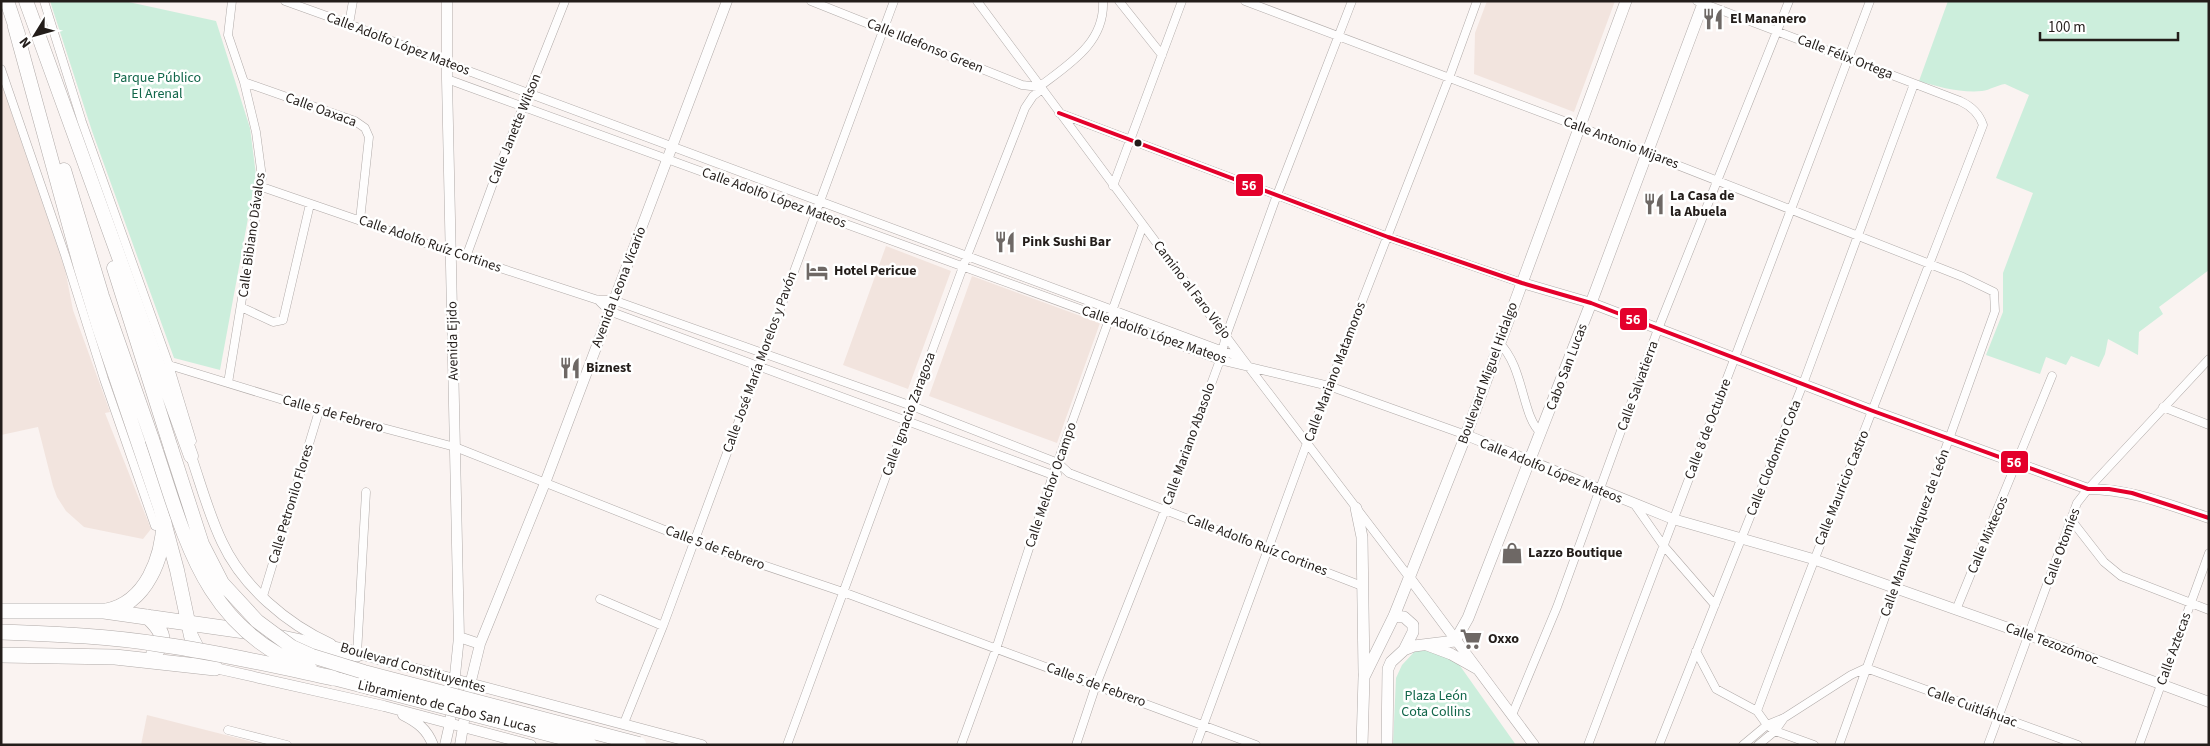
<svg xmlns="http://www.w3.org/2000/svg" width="2210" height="746" viewBox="0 0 2210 746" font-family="'Source Sans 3',sans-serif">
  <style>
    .built { fill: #f2e4de }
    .green { fill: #cceedc }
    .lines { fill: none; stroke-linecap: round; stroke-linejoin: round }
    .minor-casing { stroke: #b0aaa8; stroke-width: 9 }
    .tertiary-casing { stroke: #b0aaa8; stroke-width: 11 }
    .secondary-casing { stroke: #b0aaa8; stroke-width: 12 }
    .trunk-casing { stroke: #b0aaa8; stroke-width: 15 }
    .motorway-casing { stroke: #b0aaa8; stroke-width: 16 }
    .minor { stroke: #fefdfd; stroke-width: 8 }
    .tertiary { stroke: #fefdfd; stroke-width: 10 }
    .secondary { stroke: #fefdfd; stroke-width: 11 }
    .trunk { stroke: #fefdfd; stroke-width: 14 }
    .motorway { stroke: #fefdfd; stroke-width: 15 }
    .trunk-bridge-casing { stroke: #b0aaa8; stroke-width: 15; stroke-linecap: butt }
    .motorway-bridge-casing { stroke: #b0aaa8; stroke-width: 16; stroke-linecap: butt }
    .trunk-bridge { stroke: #fefdfd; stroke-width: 14 }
    .motorway-bridge { stroke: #fefdfd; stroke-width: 15 }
    .bus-1-casing { stroke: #fff; stroke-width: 8 }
    .bus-1 { stroke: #e4002b; stroke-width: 4 }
    .bus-dot { fill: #231d1a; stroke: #fff; stroke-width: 2 }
    .labels { text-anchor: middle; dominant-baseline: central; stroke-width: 5; stroke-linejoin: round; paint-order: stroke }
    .poi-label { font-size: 14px; font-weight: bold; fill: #231d1a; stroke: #fff; text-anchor: start }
    .street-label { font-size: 14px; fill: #231d1a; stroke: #fff }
    .park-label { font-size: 14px; fill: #106549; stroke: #fff }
    .line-badge { stroke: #fff; stroke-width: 2 }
    .badge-label { font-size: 14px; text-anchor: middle; font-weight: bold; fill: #fff }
  </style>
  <rect width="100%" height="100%" fill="#faf3f1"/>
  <path class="built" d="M1487,1H1615L1574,112L1474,74L1475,33Z
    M1,82L65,269L73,310L110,412L105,413L151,529L143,539L84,527L66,511L57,497L53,486L38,427L1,435Z
    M886,246L951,271L908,389L843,365Z
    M972,276L1100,323L1057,443L929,396Z
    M147,715L265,745H141Z"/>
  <path class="green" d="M50,1H124L216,21L250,128L256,175L220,370L174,358L92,131Z
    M1948,1H2209V270L2159,307L2163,314L2139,332L2138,355L2108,339L2105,354L2099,367L2071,356L2066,365L2046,357L2040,374L1986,355L2003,312V273L2033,193L1996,178L2029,95L2005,84C1997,85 1990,90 1982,91C1961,93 1938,87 1919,81Z
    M1433,648L1458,663L1516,745H1393L1396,678L1402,665L1416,650Z"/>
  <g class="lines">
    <g class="minor-casing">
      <path id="minor" d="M44,1L82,122L169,365L192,441
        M285,1L349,24L447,63L1242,358
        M811,1L1022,85L1039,87C1069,64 1105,43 1103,1
        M977,1L1242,358L1409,577
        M1119,1L1162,55
        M1245,1L1580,127L1963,277L1994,292L1995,311L1839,745
        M1697,1L1960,101C1971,106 1979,113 1983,125C1908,321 1830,515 1757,711
        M349,24L353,1
        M1,69L65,255L104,379L155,526
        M447,79L1220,360L1329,386L1466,435
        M244,82L355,121L365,128L369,137L360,220
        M1059,113L1388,237L1522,283
        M1113,186L1182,1
        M262,187L451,252L598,300H613L912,406L1058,463L1069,473L1362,586
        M466,257L496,175L565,1
        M598,300L609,311L1053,475L1057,474
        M241,307L273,322L283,320L310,204
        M1499,343C1524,366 1522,418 1541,433
        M169,365L319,411L455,447L695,542L843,592L1256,745
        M228,383L262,177L256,132L244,82L228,35L232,1
        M2163,407L2209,425
        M1635,505L1663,545L1715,605
        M2072,521L2104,562L2121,576L2209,610
        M263,596L319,411
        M600,599L663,626
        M1956,610L2052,376
        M1696,651L1716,689L1757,711L1767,725L1775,731L1814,745
        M357,654L366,492
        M1512,715L1557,607L1658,329L1789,1
        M624,723L663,626L894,1
        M228,730L287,745
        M787,745L967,256L1025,108L1033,96L1041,90
        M961,745L996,649L1053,475L1143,225
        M1076,745L1096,685L1165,510L1220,360L1226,336L1277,195L1352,1
        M1196,745L1307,443L1449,78L1477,1
        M1588,745L1870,1
        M1659,745L1803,384L1914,84
        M1743,745L1767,725L1784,718L1851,675L1866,668L2078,745
        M1758,745L1775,731L1784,718
        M1988,745L2077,503L2088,489L2209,359
        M2139,745L2209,553"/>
    </g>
    <g class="tertiary-casing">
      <path id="tertiary" d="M1522,283L1591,303L1873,411L2088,489C2131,489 2169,505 2209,518
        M1466,435L1673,519L1813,559L2028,635L2209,702
        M191,456C201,485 209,515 222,542C243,587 287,624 331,644
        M1409,577L1534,745
        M459,637L480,644
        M352,652L702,745
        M215,668L384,706L531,745
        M403,715C417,722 427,729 433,745
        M445,745L450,723L459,637L447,79V1
        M460,745L470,685L480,644L545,483L727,1"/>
    </g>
    <g class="secondary-casing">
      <path id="secondary" d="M1356,508L1362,537L1364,673
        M1394,616L1404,617L1413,625V632L1404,650
        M1427,645L1451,654L1476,668
        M1362,745L1364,677L1394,616L1466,435L1626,1
        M1387,745L1388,669L1391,662L1404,650L1414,646L1455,641L1468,618L1591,303L1704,1"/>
    </g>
    <g class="trunk-casing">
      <path id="trunk" d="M7,1L18,34
        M26,1L191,456
        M15,27L81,268L99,327L160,507L177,570L191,636L202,658
        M64,170L102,296L152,439
        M114,268L171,448
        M333,678L368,687"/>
    </g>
    <g class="motorway-casing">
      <path id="motorway" d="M1,611H104L259,633L357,654
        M106,611C147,603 163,557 164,521
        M148,617C160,628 169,640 154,653
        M1,655L115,657L215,668"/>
    </g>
    <use href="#minor" class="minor"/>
    <use href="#tertiary" class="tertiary"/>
    <use href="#secondary" class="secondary"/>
    <use href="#trunk" class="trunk"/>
    <use href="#motorway" class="motorway"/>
    <g class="trunk-bridge-casing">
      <path id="trunk-bridge" d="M152,439C185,536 202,629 310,669
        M171,448L202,544L222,583L257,621L292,647L312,656L364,672L639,744
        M368,687L590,745"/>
    </g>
    <g class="motorway-bridge-casing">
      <path id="motorway-bridge" d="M1,632C56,634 110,636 164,645C221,653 277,666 333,678"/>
    </g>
    <use href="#trunk-bridge" class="trunk-bridge"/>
    <use href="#motorway-bridge" class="motorway-bridge"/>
    <g class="bus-1-casing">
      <path id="bus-1" d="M1059,113L1388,237L1522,283L1591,303L1873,411L2057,478L2088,489H2109L2132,493L2209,518"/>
    </g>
    <use href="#bus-1" class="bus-1"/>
  </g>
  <defs>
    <g id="restaurant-bare" transform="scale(1.725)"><path d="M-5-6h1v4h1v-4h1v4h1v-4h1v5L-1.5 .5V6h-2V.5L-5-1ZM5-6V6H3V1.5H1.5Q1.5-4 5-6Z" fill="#6e6865" stroke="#fff" stroke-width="2.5" paint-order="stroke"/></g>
    <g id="hotel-bare" transform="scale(1.725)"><path d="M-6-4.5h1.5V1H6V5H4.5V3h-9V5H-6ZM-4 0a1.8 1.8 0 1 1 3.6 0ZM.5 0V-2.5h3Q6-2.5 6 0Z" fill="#6e6865" stroke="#fff" stroke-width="2.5" paint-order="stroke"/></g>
    <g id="shop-bare" transform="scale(1.725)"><path d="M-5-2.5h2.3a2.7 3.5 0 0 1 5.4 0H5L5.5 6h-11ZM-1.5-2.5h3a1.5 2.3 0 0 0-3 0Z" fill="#6e6865" stroke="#fff" stroke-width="2.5" paint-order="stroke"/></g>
    <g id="supermarket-bare" transform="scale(1.725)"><path d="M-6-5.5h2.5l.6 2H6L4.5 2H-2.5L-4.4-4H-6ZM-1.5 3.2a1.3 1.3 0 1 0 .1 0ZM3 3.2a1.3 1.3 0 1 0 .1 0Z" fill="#6e6865" stroke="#fff" stroke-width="2.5" paint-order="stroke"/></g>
  </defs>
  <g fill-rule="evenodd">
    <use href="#restaurant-bare" x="1713" y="19"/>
    <use href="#restaurant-bare" x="1654" y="204"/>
    <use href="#restaurant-bare" x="1005" y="242"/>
    <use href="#hotel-bare" x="817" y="271"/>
    <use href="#restaurant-bare" x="570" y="368"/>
    <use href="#shop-bare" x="1512" y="553"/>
    <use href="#supermarket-bare" x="1471" y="639"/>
  </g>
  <circle class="bus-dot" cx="1138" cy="143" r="4.5"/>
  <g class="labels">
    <g class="poi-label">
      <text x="1730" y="19">El Mananero</text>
      <text x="1670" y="196">La Casa de<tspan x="1670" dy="16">la Abuela</tspan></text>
      <text x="1022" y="242">Pink Sushi Bar</text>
      <text x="834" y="271">Hotel Pericue</text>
      <text x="586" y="368">Biznest</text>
      <text x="1528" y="553">Lazzo Boutique</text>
      <text x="1488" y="639">Oxxo</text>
    </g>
    <g class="street-label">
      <text transform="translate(398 44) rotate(21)">Calle Adolfo López Mateos</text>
      <text transform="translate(925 46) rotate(22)">Calle Ildefonso Green</text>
      <text transform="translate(1845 57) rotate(21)">Calle Félix Ortega</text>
      <text transform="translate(321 110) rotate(20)">Calle Oaxaca</text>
      <text transform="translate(515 129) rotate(-68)">Calle Janette Wilson</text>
      <text transform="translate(1621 143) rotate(21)">Calle Antonio Mijares</text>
      <text transform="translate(774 198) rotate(20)">Calle Adolfo López Mateos</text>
      <text transform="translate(252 235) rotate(-82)">Calle Bibiano Dávalos</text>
      <text transform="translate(430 244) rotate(19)">Calle Adolfo Ruíz Cortines</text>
      <text transform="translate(619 287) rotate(-69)">Avenida Leona Vicario</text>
      <text transform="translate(1192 290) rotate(53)">Camino al Faro Viejo</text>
      <text transform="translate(1154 335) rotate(19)">Calle Adolfo López Mateos</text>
      <text transform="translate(453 341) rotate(-91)">Avenida Ejido</text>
      <text transform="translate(760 362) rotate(-70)">Calle José María Morelos y Pavón</text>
      <text transform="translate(1567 367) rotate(-69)">Cabo San Lucas</text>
      <text transform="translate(1335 372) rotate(-69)">Calle Mariano Matamoros</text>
      <text transform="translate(1488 373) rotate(-70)">Boulevard Miguel Hidalgo</text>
      <text transform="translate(1638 386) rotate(-70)">Calle Salvatierra</text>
      <text transform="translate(333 414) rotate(16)">Calle 5 de Febrero</text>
      <text transform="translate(909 414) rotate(-70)">Calle Ignacio Zaragoza</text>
      <text transform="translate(1708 429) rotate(-69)">Calle 8 de Octubre</text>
      <text transform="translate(1189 444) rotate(-70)">Calle Mariano Abasolo</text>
      <text transform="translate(1774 458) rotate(-68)">Calle Clodomiro Cota</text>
      <text transform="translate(1551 471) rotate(22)">Calle Adolfo López Mateos</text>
      <text transform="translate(1051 485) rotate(-71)">Calle Melchor Ocampo</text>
      <text transform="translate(1842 488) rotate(-68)">Calle Mauricio Castro</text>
      <text transform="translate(291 504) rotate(-73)">Calle Petronilo Flores</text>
      <text transform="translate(1915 533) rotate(-70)">Calle Manuel Márquez de León</text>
      <text transform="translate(1988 535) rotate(-67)">Calle Mixtecos</text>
      <text transform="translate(1257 545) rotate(21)">Calle Adolfo Ruíz Cortines</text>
      <text transform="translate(2062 547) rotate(-70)">Calle Otomíes</text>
      <text transform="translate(715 548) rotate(20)">Calle 5 de Febrero</text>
      <text transform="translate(2052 644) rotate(20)">Calle Tezozómoc</text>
      <text transform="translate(2174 649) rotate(-70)">Calle Aztecas</text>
      <text transform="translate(413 668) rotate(16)">Boulevard Constituyentes</text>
      <text transform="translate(1096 685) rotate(20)">Calle 5 de Febrero</text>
      <text transform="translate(447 707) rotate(14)">Libramiento de Cabo San Lucas</text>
      <text transform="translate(1972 707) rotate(20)">Calle Cuitláhuac</text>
    </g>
    <g class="park-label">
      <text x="157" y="78">Parque Público<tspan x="157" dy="16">El Arenal</tspan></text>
      <text x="1436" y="696">Plaza León<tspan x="1436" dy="16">Cota Collins</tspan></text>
    </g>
  </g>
  <g class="line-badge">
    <rect x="1235" y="173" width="29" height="24" rx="5" fill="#e4002b"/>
    <rect x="1619" y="307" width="29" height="24" rx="5" fill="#e4002b"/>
    <rect x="2000" y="450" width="29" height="24" rx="5" fill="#e4002b"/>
  </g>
  <g class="badge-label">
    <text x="1249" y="190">56</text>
    <text x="1633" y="324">56</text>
    <text x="2014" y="467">56</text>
  </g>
  <rect width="2210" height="746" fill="none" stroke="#231d1a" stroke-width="5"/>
  <g transform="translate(35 35) rotate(233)" stroke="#ffffff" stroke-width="4" paint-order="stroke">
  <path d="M0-4L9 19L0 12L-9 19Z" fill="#231d1a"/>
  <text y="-8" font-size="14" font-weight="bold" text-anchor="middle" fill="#231d1a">N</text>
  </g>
  <path d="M2040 32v8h138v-8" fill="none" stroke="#231d1a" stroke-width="2.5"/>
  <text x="2048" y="32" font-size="15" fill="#231d1a" stroke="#ffffff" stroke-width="4" paint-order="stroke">100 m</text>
</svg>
